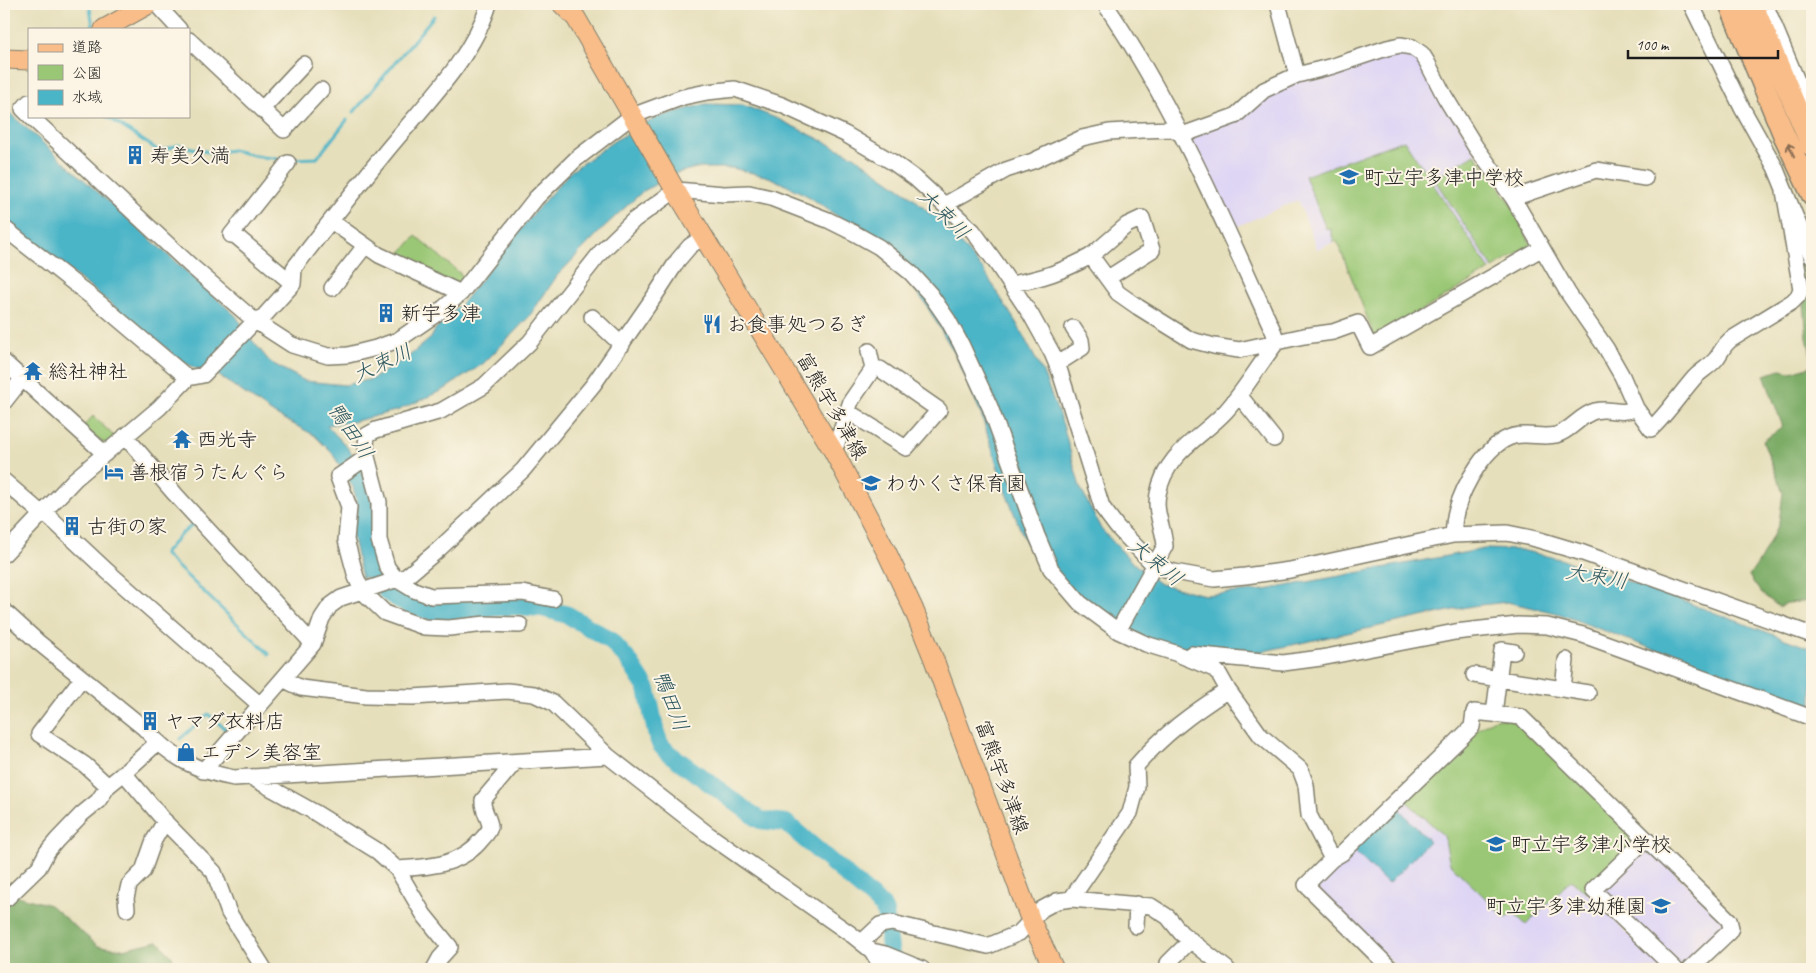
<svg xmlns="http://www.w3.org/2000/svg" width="1816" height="973" viewBox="0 0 1816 973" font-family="Caveat,'Klee One',sans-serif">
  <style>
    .built { fill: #ded5f5 }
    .green { fill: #9ac775; stroke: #5b7248 }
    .forest { fill: #7bac66; stroke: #4c6441 }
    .water { fill: #4bb5c8; stroke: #346872 }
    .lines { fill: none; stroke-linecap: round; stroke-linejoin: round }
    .stream { stroke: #4bb5c8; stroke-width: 3 }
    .river { stroke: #4bb5c8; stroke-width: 18 }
    .minor-casing { stroke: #817e6c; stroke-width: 18 }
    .major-casing { stroke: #817e6c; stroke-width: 21 }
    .highway-casing { stroke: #817e6c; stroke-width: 24 }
    .minor { stroke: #fff; stroke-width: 15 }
    .major { stroke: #f8bd89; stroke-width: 19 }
    .highway { stroke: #f8bd89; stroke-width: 21 }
    .oneway { stroke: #8a6c52 }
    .labels { text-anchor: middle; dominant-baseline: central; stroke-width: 4; stroke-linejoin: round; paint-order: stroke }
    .poi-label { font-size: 20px; fill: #1c1c1c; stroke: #fcf5e5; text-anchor: start }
    .street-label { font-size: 20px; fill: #1c1c1c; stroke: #fcf5e5 }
    .water-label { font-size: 21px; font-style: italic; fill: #2f5961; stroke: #fcf5e5 }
  </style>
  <rect width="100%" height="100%" fill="#fcf5e5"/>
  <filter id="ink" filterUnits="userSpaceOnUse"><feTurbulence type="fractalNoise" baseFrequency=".02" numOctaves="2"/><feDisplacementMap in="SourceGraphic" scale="10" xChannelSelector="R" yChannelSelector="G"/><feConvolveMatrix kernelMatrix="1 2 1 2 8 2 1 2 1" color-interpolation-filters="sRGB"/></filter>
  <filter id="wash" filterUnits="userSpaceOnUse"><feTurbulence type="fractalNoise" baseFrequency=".0096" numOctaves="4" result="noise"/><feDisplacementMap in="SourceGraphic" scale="20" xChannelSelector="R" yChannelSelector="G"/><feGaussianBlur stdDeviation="1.12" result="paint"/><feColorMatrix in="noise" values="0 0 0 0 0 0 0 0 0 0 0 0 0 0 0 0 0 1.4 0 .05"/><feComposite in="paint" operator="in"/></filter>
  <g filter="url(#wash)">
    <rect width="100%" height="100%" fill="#e6dfbb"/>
    <path class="built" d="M1406,49L1417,55L1531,245L1379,336L1374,335L1337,241L1317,249L1298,200L1231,229L1189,138L1288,81Z
      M1476,730L1587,893L1663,969H1399L1317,888V881Z
      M1646,845L1726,923L1727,929L1686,969H1677L1597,889Z"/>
    <path class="green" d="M1404,140L1490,270L1379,336L1374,335L1337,241L1334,242L1330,228L1326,229L1305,176Z
      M1475,154L1510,202L1531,245L1493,268L1434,179Z
      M416,236L463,276L456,285L396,258Z
      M93,416L116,438L111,442L104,443L82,428Z
      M1496,718L1519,721L1640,838L1587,893L1571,880L1526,925L1513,912L1506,918L1450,864L1444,836L1404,799L1476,730Z"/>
    <path class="forest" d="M1812,53V106L1802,81Z
      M1798,237L1812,272V359L1807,338Z
      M1812,366V601L1787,603L1779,607L1761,593L1749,576L1761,559L1779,523L1783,493L1763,441L1783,427L1764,375L1781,370L1791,372Z
      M17,896L50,905L98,946L123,949L158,941L179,965L177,969H4V909Z"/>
    <path class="water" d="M705,104L743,105L778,119L854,156L915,199L931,215H938L948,223L949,230L984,271L1017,324L1043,373L1063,425L1080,487L1101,529L1132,562L1160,584L1205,595L1265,590L1484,549L1521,550L1560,559L1651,589L1812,649V709L1557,613L1507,602L1472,606L1264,651L1216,654L1169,648L1132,637L1062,589L1038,563L1023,536L1006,493L980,411L955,354L925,303L895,265L859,231L808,196L769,177L732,168H696L673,174L642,192L605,226L557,276L528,318L484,363L445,389L399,410L352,422L327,425C336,436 347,445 354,457C373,488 378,534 385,570L362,578L352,534L358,506L353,487L332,453L314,435L274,414L215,373L195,368L182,361L4,218V108L236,316L252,340L270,362L305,381L345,385L372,379L408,357L431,338L436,328L463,302L537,209L570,172L614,141L658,117Z
      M1396,806L1429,841L1388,884L1352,849Z"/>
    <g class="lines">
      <path class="stream" d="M89,4L93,25
        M354,112L434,16
        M106,116L159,151L179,145L213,153L232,150L262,157L284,159
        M290,159L317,158L347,120
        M195,523L179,536L164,554L269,654
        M180,739L208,714L230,733"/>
      <path class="river" d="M367,551L371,569L388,593L409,605L432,612L516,606L543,608L568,615L610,640L629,661L647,689L656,733L660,744L667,752L760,820L786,823L882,906L885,912L893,969"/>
    </g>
  </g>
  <g filter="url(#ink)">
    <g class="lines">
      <g class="minor-casing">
        <path id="minor" d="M156,4L179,29
          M1105,4C1175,107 1223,221 1274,333L1276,343C1259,365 1245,390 1226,411C1200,439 1166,452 1158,494C1154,512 1164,529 1165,546L1118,631L1146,644L1175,653L1214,669L1219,674L1228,690L1261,736L1300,769L1306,785L1309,815L1332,859L1306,885L1391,969
          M1278,4L1297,75
          M1691,4L1742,108L1775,167L1812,257
          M1765,4L1812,117
          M189,40L284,130L321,90
          M29,102L23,109L29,115
          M262,109L304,64
          M30,116L190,265L255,321L292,345L328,356L348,355L376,348L398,340L439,312L461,293L536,198L576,159L632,116L683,97L707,92L735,89L782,105L845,134L894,163L916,179L973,231L997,264L1031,315L1052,353L1060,372L1102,507L1117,527L1154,565L1174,572L1214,579L1245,576L1290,570L1453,535L1507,533L1536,539L1583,553L1812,635
          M288,163L231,235L236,236L293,284
          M1513,198L1596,170L1645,178
          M946,204L1006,170L1033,161L1082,138L1109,132L1142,130L1173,129L1182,135L1235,116L1264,90L1297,75L1333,66L1387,48L1400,45L1412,47L1422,54L1427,62L1445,97L1475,146L1513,198L1568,293L1606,348L1622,376L1636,408L1651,429C1668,413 1680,394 1695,377C1701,371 1710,366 1716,359C1722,351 1722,347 1730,340L1792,302L1798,296L1801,289L1784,191
          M331,221L379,255L461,293
          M4,228L103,306L188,378
          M1091,256L1127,225L1142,218L1152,250L1108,278
          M1011,284C1044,278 1061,272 1091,256L1118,293L1138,307L1191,340L1214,346L1239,350L1304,336L1333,332L1358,323L1370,347L1541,249
          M332,288L365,246
          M592,317L622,345
          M4,362L105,454
          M1057,364L1082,348L1081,340L1073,328
          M1239,395L1274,439
          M4,402L23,378
          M847,411L906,448L939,410L880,369H873
          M125,436L175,494L313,644
          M834,452L851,401L873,369L869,351
          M367,457L338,477L349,507L346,540L356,577L362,591L385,613L424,627L449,628L486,624L520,625
          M4,481L42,514
          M44,512L107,571L259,704
          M1453,535C1454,527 1454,519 1456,512C1463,486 1486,443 1514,436C1528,433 1543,438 1556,435C1571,431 1580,415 1595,411C1611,407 1620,416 1636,408
          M4,554L75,479L159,408L188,378L203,375L255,321L264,316L293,284L294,268C325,228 356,188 388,149C424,105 472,59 489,4
          M553,599L522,593L431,596L414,590L396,579L387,567L379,540V502L367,457L366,446L367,435L376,430L441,411L484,386L530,342L601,252L634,220L676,190L724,194L749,193L771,198L828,220L854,233L879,247L911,273L930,294L948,320L961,344L990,407L1037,536L1051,569L1080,603L1118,631
          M4,611L38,642L144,728C170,757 196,771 234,778L608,756
          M1191,654L1283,663L1321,658L1455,632L1518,625L1547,626L1583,635L1812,718
          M1474,675L1588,693
          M82,678L39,734L85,765L108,786
          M283,679L301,688L366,696L413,697L507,691L534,694L553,703L608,756L709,835L852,935L872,951L885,954L922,969
          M1563,689L1566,660
          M1494,714L1502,650L1514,652
          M157,743L124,773L167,824L214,872L229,913L263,967L262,969
          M203,771L313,644L322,618L330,606L341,598L407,576L438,550L523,470L593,385L654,297L678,260L690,246L705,236
          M251,777L314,812L377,851L397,869L424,915L450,947L440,958L434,969
          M1646,839L1593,890L1675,969
          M1332,859L1342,853L1472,727L1474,712L1521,717L1729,920L1731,928L1729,932L1690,969
          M397,869C428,867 461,866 482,839C485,836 490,830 490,826C489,817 482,810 483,800L515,762
          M4,899L7,898L39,867L47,852L57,840L82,814L98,801L108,786L124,773
          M1071,899L1130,813L1137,787L1136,766C1165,733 1191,714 1228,690
          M127,909L126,898L129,885L143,871L154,840L165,821
          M1136,926L1137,904
          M862,942L880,925L892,923L988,946L1019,933L1042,909L1057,901L1071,899L1151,906L1168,917L1181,933L1227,969
          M872,951L883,969
          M1168,963L1191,940"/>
      </g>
      <g class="major-casing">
        <path id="major" d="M562,4L576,18L674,188L834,452L887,553L913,608L933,657L1031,921L1054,969
          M104,29L149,4
          M4,59L29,60"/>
      </g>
      <g class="highway-casing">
        <path id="highway" d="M1730,4L1784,135L1812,194
          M1752,4L1812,146"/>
      </g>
      <use href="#minor" class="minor"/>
      <use href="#major" class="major"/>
      <use href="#highway" class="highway"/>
    </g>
    <defs><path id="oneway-shaft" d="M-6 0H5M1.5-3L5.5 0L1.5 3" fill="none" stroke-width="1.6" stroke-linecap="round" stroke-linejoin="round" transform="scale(1.25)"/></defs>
    <use class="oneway" href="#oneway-shaft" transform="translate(1791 150) rotate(-115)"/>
  </g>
  <defs>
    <g id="building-bare" transform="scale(1.5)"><path d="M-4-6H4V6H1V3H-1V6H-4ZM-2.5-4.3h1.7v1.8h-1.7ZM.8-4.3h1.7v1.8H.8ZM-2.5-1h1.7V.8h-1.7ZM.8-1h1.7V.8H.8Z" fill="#1f6fb2" stroke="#fcf5e5" stroke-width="2.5" paint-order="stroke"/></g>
    <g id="school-bare" transform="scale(1.5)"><path d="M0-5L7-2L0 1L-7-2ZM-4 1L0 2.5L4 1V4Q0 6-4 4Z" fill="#1f6fb2" stroke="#fcf5e5" stroke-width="2.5" paint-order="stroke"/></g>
    <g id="restaurant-bare" transform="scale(1.5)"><path d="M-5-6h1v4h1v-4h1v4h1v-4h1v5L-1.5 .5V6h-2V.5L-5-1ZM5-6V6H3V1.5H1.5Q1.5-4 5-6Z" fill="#1f6fb2" stroke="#fcf5e5" stroke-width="2.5" paint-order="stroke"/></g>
    <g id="temple-bare" transform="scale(1.5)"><path d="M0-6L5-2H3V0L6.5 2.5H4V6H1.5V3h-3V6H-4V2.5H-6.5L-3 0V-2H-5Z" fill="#1f6fb2" stroke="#fcf5e5" stroke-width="2.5" paint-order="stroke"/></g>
    <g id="hotel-bare" transform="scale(1.5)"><path d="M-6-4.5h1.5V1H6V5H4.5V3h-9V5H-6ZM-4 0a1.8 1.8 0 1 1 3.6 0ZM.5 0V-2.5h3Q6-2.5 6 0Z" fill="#1f6fb2" stroke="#fcf5e5" stroke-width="2.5" paint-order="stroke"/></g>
    <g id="shop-bare" transform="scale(1.5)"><path d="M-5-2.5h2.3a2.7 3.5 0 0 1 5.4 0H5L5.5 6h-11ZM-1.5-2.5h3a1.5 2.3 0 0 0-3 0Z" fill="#1f6fb2" stroke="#fcf5e5" stroke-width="2.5" paint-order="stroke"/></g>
  </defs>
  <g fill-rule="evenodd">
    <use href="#building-bare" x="135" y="155"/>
    <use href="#school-bare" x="1349" y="177"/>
    <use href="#building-bare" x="386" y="313"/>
    <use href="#restaurant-bare" x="712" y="324"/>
    <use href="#temple-bare" x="33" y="371"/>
    <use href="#temple-bare" x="182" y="439"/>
    <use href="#hotel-bare" x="114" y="472"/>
    <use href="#school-bare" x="871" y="483"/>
    <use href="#building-bare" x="72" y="526"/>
    <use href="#building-bare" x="150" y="721"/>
    <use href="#shop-bare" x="186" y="752"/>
    <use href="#school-bare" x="1496" y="844"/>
    <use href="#school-bare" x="1661" y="906"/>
  </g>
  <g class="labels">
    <g class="poi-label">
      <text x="150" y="155">寿美久満</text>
      <text x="1364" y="177">町立宇多津中学校</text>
      <text x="401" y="313">新宇多津</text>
      <text x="727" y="324">お食事処つるぎ</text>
      <text x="48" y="371">総社神社</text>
      <text x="197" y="439">西光寺</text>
      <text x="129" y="472">善根宿うたんぐら</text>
      <text x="886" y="483">わかくさ保育園</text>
      <text x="87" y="526">古街の家</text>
      <text x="165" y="721">ヤマダ衣料店</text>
      <text x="201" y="752">エデン美容室</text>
      <text x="1511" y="844">町立宇多津小学校</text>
      <text x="1646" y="906" text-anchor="end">町立宇多津幼稚園</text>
    </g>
    <g class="street-label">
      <text transform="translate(832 406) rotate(60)">富熊宇多津線</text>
      <text transform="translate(1002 777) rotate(70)">富熊宇多津線</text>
    </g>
    <g class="water-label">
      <text transform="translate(944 214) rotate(45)">大束川</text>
      <text transform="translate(382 363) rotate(-25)">大束川</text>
      <text transform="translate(351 431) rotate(56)">鴨田川</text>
      <text transform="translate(1156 562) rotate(39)">大束川</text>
      <text transform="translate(1597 576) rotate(10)">大束川</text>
      <text transform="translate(671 701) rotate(69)">鴨田川</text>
    </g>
  </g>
  <rect width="1816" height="973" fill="none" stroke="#fcf5e5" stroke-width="20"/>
  <rect x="28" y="28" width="162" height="90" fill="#fcf5e5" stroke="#a29e95"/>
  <rect x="38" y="44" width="25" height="8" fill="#f8bd89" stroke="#a29e95"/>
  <text x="72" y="52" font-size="15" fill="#1c1c1c">道路</text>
  <rect x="38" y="65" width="25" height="15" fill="#9ac775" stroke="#a29e95"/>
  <text x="72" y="78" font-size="15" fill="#1c1c1c">公園</text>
  <rect x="38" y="90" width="25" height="15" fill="#4bb5c8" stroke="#a29e95"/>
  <text x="72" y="102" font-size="15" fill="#1c1c1c">水域</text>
  <path d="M1628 50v8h150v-8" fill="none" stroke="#1c1c1c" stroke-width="2.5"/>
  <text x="1636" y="50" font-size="15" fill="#1c1c1c" stroke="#fcf5e5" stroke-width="4" paint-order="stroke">100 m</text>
</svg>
